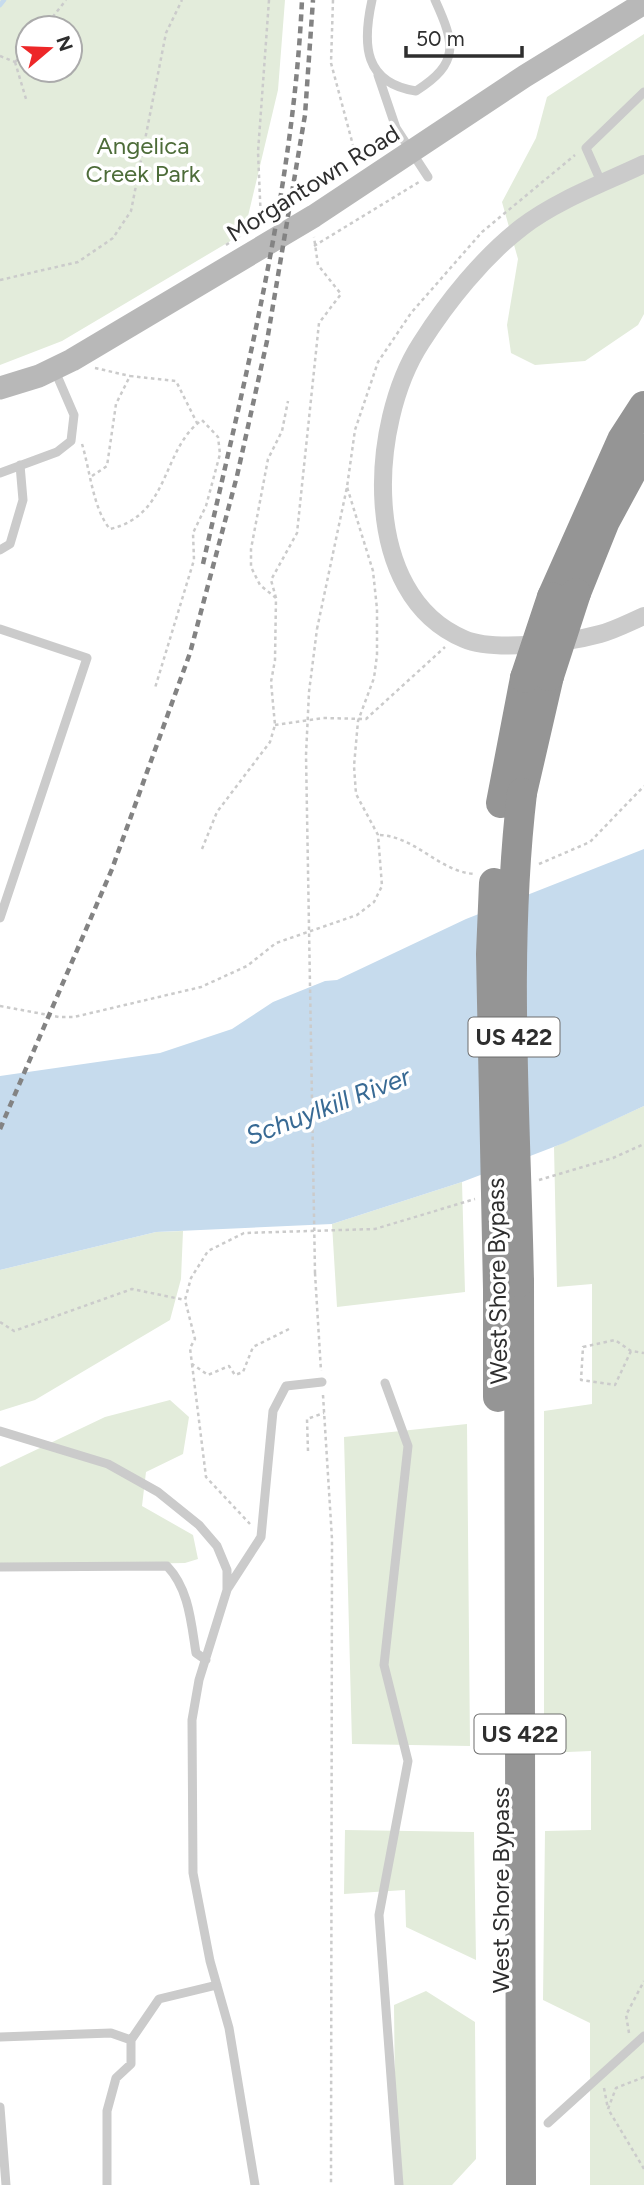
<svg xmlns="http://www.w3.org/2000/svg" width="644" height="2185" viewBox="0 0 644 2185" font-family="Figtree,sans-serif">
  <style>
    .green { fill: #e3ecdb; fill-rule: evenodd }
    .water { fill: #c6dbed }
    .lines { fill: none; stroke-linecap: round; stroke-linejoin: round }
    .stream { stroke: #c6dbed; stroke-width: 4.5 }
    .path { stroke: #cbcbcb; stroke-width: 2.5; stroke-dasharray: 3.5 3.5; stroke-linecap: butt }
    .service { stroke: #cbcbcb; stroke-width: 9 }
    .minor { stroke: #cbcbcb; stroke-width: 18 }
    .secondary { stroke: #b8b8b8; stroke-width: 23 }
    .motorway { stroke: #959595; stroke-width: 30 }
    .rail { stroke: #838383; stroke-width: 4.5; stroke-dasharray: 7 5; stroke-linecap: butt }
    .path-bridge { stroke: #cbcbcb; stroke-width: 2.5; stroke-dasharray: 3.5 3.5; stroke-linecap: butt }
    .motorway-bridge { stroke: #959595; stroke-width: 30 }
    .labels { text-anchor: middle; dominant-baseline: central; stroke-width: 7; stroke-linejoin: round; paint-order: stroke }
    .shield { fill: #fff; stroke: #6d6d6d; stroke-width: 2 }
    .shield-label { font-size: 23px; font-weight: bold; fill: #2e2e2e }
    .park-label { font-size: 24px; fill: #4d6c39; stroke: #fff }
    .street-label { font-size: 24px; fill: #2e2e2e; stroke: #fff }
    .water-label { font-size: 26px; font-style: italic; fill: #386a94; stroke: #fff }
  </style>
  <rect width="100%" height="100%" fill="#fff"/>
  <path class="green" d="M0,0H285L278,90L244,233L62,341L0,365ZM70,28V70H28V28Z
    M644,34V314L638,325L585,361L535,365L511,353L507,325L518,259L502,202L536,138L547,97Z
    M644,1106V2185H590V2023L543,2000L545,1831L591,1830V1751L544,1753V1411L592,1404V1284L557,1287L554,1147Z
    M462,1182L465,1292L337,1307L332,1224Z
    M183,1231L181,1279L170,1320L35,1400L0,1411V1270L156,1232Z
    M170,1400L189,1417L183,1454L146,1472L142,1506L193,1535L198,1559L185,1563L0,1566V1467L105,1417Z
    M467,1424L470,1746L352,1744L344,1437Z
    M345,1830L474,1832L476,1960L406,1927L405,1890L344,1894Z
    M426,1991L475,2022L476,2159L452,2185H396L394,2005Z"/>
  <path class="water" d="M644,849V1106L564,1143L462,1182L332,1224L156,1232L0,1270V1076L160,1053L232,1029L273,1002L325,981L337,980L466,919Z"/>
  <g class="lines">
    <path class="stream" d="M0,5L4,0"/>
    <path class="path" d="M269,0L258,152L261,222L314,191
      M333,0L331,63L358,164
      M44,28L66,0
      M0,56L15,62
      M15,62L26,99
      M15,62L28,49
      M372,153L386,133
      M226,245L261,222
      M314,246L419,182
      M0,280L78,262L113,238L131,211L166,33L182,0
      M95,368L130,376
      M82,444C90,470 93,509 110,529C171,515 161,449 202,420L218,437L220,454L206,506L193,533L194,560L155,688
      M92,476L107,466L116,404L130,376L176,381L197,423
      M276,598L260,585L251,567V549L268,459L282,431L288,401
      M317,629L347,487L355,430L378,362L411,313L482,232L575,155
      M275,725L323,718L366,719L445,647
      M380,835C417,837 439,872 475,874
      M202,849L217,812L270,742L275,725L271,682L275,660L276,598L271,580L297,533L319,323L341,294L318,265L314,237
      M539,864L590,842L644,786
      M0,1006L59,1017H74L201,987L247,966L276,943L357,915L374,902L382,886L378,835L356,794L354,766L358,721L374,678L377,655V609L373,571L347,487
      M539,1180L613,1158L644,1144
      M315,1273L321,1371
      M0,1322L14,1331L132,1289L185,1300
      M289,1329L253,1347L243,1372L235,1375L229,1366L208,1375L192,1364L190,1348L195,1339L185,1300L191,1278L208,1251L244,1233L375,1229L475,1199
      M631,1351L615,1385L581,1380L583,1347L615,1340L631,1351L644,1353
      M192,1364L206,1477L250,1524
      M323,1395L332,1539L331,2185
      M308,1451L307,1419L324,1413
      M629,2033L626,2015L644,1981
      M644,2077L616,2088L608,2109L644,2169
      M604,2088L608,2109"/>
    <path class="service" d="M372,0C362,45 364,83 416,91C460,63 455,44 435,0
      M378,75L396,128L428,177
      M602,184L586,148L644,92
      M0,473L57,452L71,441L74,415L55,371
      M0,550L10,544L23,500L20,465
      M0,629L87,658L0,918
      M385,1383L408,1446L384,1665L408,1761L379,1915L399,2185
      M0,1431L108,1464L158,1492L199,1525L217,1546L227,1570V1590L199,1680L192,1720L193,1873L210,1961L229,2028L255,2185
      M0,1567L167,1566C189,1589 191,1622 196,1653L206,1660
      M228,1588L261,1537L273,1411L286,1386L322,1382
      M0,2037L111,2033L131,2040V2064L116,2078L107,2111V2185
      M131,2040L159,1999L217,1985
      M0,2107L6,2185
      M548,2123L644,2036"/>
    <path class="minor" d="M644,164C604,183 557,200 522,227C483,257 447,302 421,343C369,423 359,595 464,639C494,652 567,643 600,634C615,630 630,622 644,616"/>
    <path class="secondary" d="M0,388L39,376L72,360L314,216L525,76L644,3"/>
    <path class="motorway" d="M576,593L605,521L644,449
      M552,597L622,440L644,406
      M522,793L549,676
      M501,803L525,678
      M519,1282L521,2185
      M498,1289V1397"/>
    <path class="rail" d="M203,564C245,378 293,191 302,0
      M0,1129L112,869L190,653L237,476L267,341L305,115L313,0"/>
    <path class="path-bridge" d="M315,1273L306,755L309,692L317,629"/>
    <path class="motorway-bridge" d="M549,676L576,593
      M525,678L552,597
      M494,883L491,954L498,1289
      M519,1282C516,1120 503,955 522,793"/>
  </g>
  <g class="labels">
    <g class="shield">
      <rect x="468.5" y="1017.5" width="91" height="39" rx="5"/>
      <rect x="474.5" y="1714.5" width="91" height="39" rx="5"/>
    </g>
    <g class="shield-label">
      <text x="514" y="1037">US 422</text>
      <text x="520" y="1734">US 422</text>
    </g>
    <g class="park-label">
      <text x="143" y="145">Angelica<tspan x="143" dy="28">Creek Park</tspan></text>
    </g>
    <g class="street-label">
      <text transform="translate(313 183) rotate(-32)">Morgantown Road</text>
      <text transform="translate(497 1281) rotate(-91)">West Shore Bypass</text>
      <text transform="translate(500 1890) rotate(-90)">West Shore Bypass</text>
    </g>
    <g class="water-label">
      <text transform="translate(328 1106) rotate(-21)">Schuylkill River</text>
    </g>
  </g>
  <g transform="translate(49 49) rotate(71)"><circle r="33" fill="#ffffff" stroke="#ababab" stroke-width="2"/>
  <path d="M0-5L12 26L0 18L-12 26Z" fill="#ed2728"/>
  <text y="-10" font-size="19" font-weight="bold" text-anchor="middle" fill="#2e2e2e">N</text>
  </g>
  <path d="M406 46v10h116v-10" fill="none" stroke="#2e2e2e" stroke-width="3.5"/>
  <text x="416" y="46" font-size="21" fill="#2e2e2e" stroke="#ffffff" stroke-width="5" paint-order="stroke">50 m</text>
</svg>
